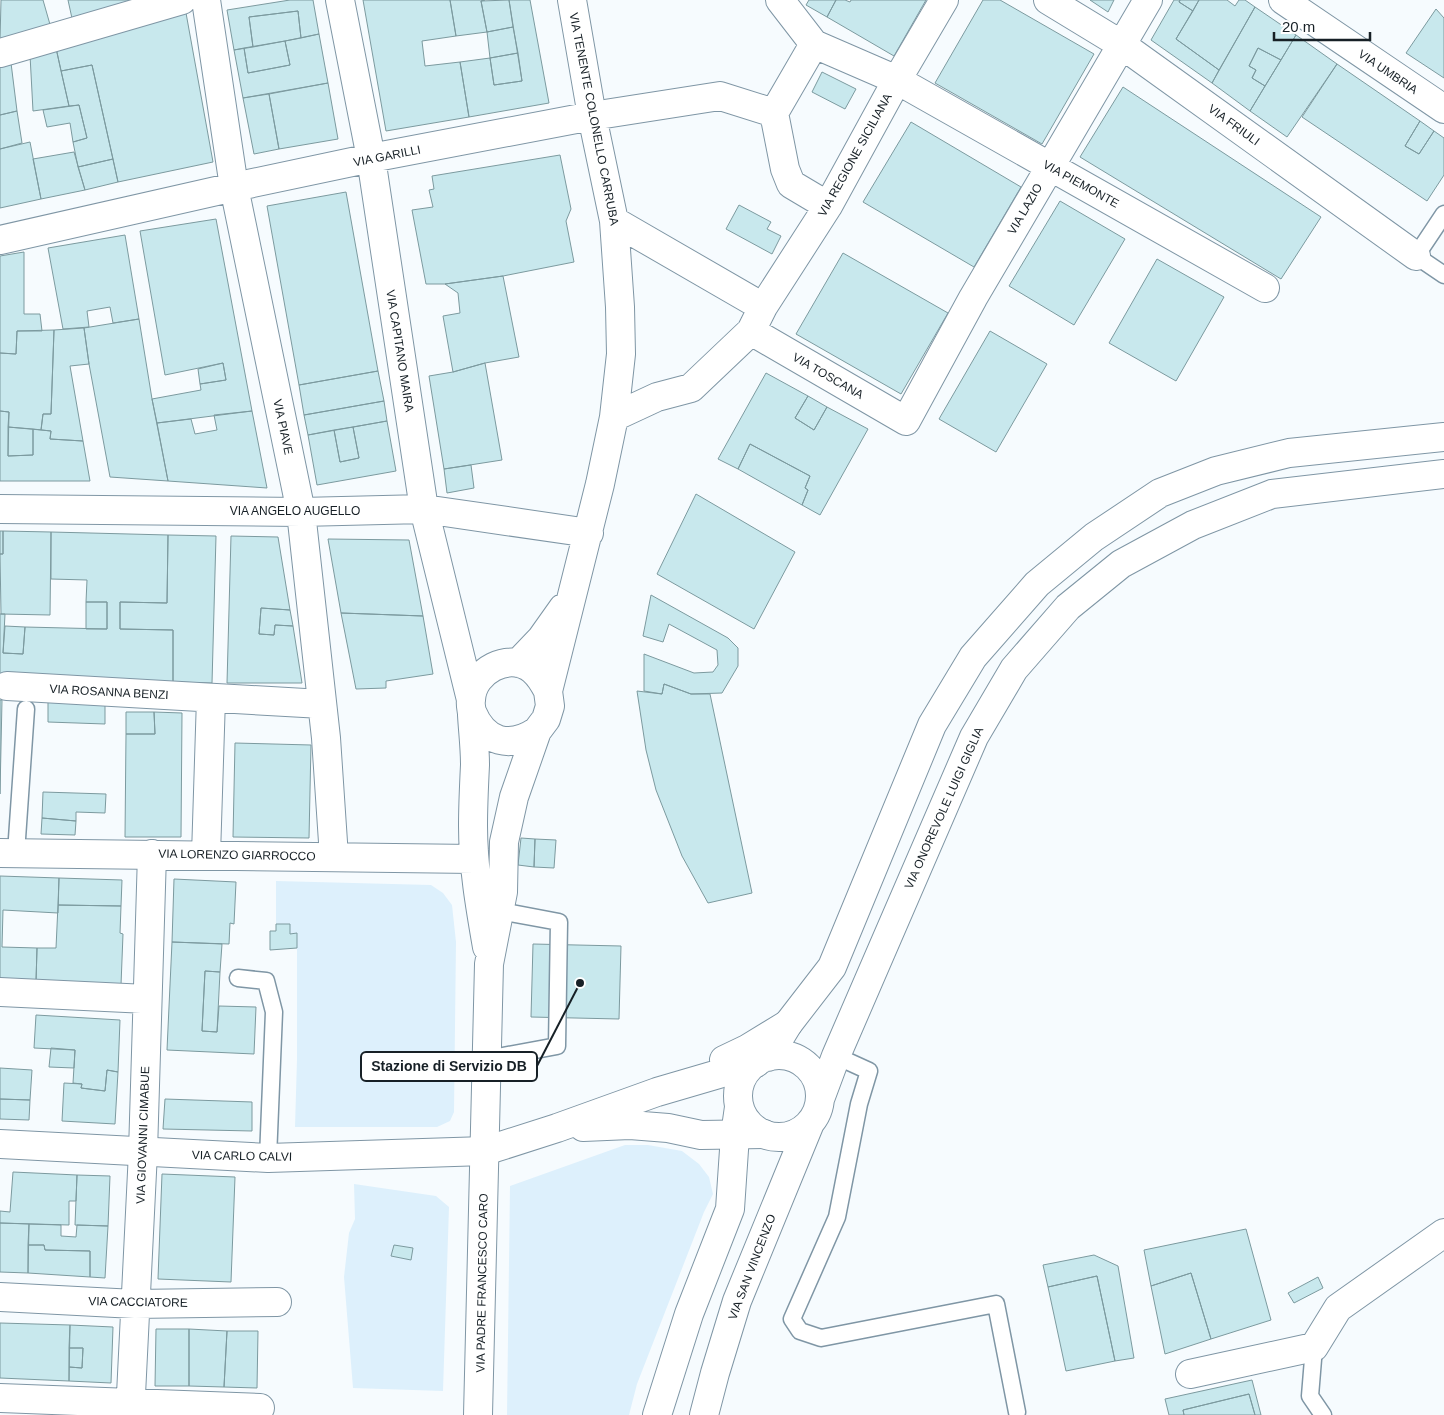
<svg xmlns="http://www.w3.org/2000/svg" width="1444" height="1415" viewBox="0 0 1444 1415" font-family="Helvetica,sans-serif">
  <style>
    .built { fill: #ddf0fc }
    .building { fill: #c8e8ed; stroke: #7c9a9f }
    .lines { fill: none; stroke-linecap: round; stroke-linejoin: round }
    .service-casing { stroke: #7f96a5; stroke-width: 19 }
    .minor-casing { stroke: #7f96a5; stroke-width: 30 }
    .tertiary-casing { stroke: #7f96a5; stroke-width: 30 }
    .secondary-casing { stroke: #7f96a5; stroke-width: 30 }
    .service { stroke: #fff; stroke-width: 16 }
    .minor { stroke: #fff; stroke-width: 28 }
    .tertiary { stroke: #fff; stroke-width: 28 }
    .secondary { stroke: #fff; stroke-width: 28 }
    .labels { text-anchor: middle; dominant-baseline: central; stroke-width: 4; stroke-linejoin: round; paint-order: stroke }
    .street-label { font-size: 12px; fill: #172026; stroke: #fff }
    .leader { fill: none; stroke: #172026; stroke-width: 2 }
    .callout-dot { fill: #172026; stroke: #fff; stroke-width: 2 }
    .callout { fill: #fff; stroke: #172026; stroke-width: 2 }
    .callout-label { font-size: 14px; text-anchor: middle; font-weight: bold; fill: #172026 }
  </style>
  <rect width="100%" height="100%" fill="#f6fbfe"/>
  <path class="built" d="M276,881L431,885L443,893L452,905L456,942L454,1112L450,1121L437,1127H295L297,1059V934H290V924H276Z
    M625,1145H648L682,1151L699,1164L709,1177L713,1194L704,1212L637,1384L629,1415H507L510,1186Z
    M354,1184L436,1196L449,1207L443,1391L353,1388L344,1277L349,1233L355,1219Z"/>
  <path class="building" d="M1,0H43L51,28L0,41Z
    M68,0H128L129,5L73,23Z
    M290,0H313L319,34L301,38L298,11L249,17L253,47L234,50L227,10Z
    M363,0H450L456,36L422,41L425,66L460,62L469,117L386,131Z
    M450,0H485L481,1L487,32L456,36Z
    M509,0H530L549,103L469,117L460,62L490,58L494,85L522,81Z
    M509,0L513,27L487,32L481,1Z
    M809,0H836L827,17L806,5Z
    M836,0H845L850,2L851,0H926L894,56L827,17Z
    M983,0H1000L1094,54L1042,144L935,83Z
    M1090,0H1114L1108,12Z
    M1174,0H1180L1179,2L1193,11L1176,39L1219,70L1212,83L1151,40Z
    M1180,0H1199L1193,11L1179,2Z
    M1199,0H1227L1235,6L1239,0H1245L1255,7L1219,70L1176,39Z
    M1255,7L1296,35L1281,60L1258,48L1249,66L1256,70L1252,78L1265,86L1250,111L1212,83Z
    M1436,9L1444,18V78L1406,53Z
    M298,11L301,38L253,47L249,17Z
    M186,13L213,162L118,182L92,65L61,71L56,48Z
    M513,27L518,53L490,58L487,32Z
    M319,34L328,83L243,98L234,50L244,48L248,73L290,65L285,41Z
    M1296,35L1337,64L1287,137L1250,111Z
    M285,41L290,65L248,73L244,48Z
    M56,48L69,106L33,111L30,55Z
    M1258,48L1281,60L1265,86L1252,78L1256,70L1249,66Z
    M518,53L522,81L494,85L490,58Z
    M11,63L17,111L0,115V66Z
    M1337,64L1420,121L1405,146L1419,154L1434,131L1444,138V175L1427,201L1302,117Z
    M92,65L113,159L78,167L73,142L87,138L79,105L69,106L61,71Z
    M822,72L856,89L845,109L812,92Z
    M328,83L338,139L279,149L269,94Z
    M1123,87L1321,217L1281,279L1080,157Z
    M269,94L279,149L254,154L243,98Z
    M79,105L87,138L73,142L70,123L47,127L43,110Z
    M17,111L22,143L0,149V115Z
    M1420,121L1434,131L1419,154L1405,146Z
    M911,122L1021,187L974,267L863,202Z
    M30,142L41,199L0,208V149Z
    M74,152L85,190L41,199L33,159Z
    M560,155L571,209L566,221L574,262L503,276L445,284H426L412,210L433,207L429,190L434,189L432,176Z
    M113,159L118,182L85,190L78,167Z
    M346,192L378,371L299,385L267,206Z
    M1060,201L1125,239L1074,325L1009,286Z
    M739,205L771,222L767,229L781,236L772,254L726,229Z
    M216,219L252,411L157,423L152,399L201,390L200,384L226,380L223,363L165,375L140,231Z
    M125,235L139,319L113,323L110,307L87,311L89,327L63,329L48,248Z
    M24,252V314H40L42,331H17L16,354L0,353V256Z
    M843,253L948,313L901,394L796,334Z
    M1157,259L1224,297L1176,381L1109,343Z
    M503,276L519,357L485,363L453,372L443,316L460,313L458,293L445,284Z
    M139,319L152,399L168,481L110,477L89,364L84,328Z
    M84,328L89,364L70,366L83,441L50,439L51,431L41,430L43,414H51L54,330Z
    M54,330L51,414H43L41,430L8,427L9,412L0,411V353L16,354L17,331Z
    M990,331L1047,364L996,452L939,419Z
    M223,363L226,380L200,384L198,369Z
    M485,363L502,460L444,469L429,376L453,372Z
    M378,371L384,401L304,415L299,385Z
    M766,373L808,396L795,418L814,430L827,407L868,429L820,515L802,505L808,490L805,488L810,476L750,444L738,469L718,459Z
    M808,396L827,407L814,430L795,418Z
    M384,401L387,421L308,435L304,415Z
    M0,411L9,412L8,456L33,455V429L51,431L50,439L83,441L90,481H0Z
    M252,411L267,488L168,481L157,423L191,419L195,434L217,430L214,415Z
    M387,421L396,471L317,485L308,435L334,430L340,462L359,458L353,427Z
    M8,427L33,429V455L8,456Z
    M353,427L359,458L340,462L334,430Z
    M750,444L810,476L805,488L808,490L802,505L738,469Z
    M471,465L474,488L447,493L444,469Z
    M696,494L795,552L754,629L657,574Z
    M0,531H3V554H0Z
    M3,531L51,532L50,615L1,614L0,554H3Z
    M51,532L168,535L167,603L120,602V629L173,630V682L0,680V614H5L3,653L23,654L25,627L107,629V602H86L87,580L51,579Z
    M168,535L216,536L212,683L173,682V630L120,629V602L167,603Z
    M231,536L278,537L290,610L261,608L259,634L274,635L275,625L293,626L302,683H227Z
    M328,539L409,540L423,616L341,613Z
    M651,595L728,638L738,648V666L722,693L691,694L664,684L662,694L644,691V654L694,673L713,672L718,665L717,650L669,624L663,642L643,636Z
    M86,602H107V629H86Z
    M261,608L290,610L293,626L275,625L274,635L259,634Z
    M341,613L423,616L433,674L386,681V688L356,689Z
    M5,626L25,627L23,654L3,653Z
    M664,684L691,694H710L752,893L708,903L682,856L656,790L646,750L637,691L662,694Z
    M0,700H2L0,794Z
    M48,701L105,702V724L48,722Z
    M126,712H154L155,734H126Z
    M154,712L182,713L181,837H125L126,734H155Z
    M235,743L311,745L309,838L233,837Z
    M43,792L106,794L105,813L76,812V821L42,818Z
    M42,818L76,821L75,835L41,834Z
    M521,838L535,839L534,867L518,865Z
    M535,839L556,840L554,868L534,867Z
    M0,876L59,878L58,913L3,910L2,947L37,948L36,982L0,981Z
    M59,878L122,880L121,906L58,905Z
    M174,879L236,882L234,924L230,923L229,944L172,942Z
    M58,905L121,906L120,933L123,934L121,985L36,982L37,948H56Z
    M276,924H290V934L297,933V948L270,950V931H276Z
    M172,942L222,944L220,972L205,971L202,1031L217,1032L219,1006L256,1007L254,1054L167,1050Z
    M533,944L621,946L619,1019L531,1017Z
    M205,971L220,972L217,1032L202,1031Z
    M36,1015L120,1020L118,1072L107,1070L105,1091L81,1088L82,1084L73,1083L75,1050L34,1048Z
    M51,1048L75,1050L74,1068L49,1067Z
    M0,1068L32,1070L30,1100L0,1099Z
    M107,1070L118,1072L115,1124L62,1121L64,1083L82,1084L81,1088L105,1091Z
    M0,1099L30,1100L29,1120L0,1119Z
    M165,1099L252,1102V1131L163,1129Z
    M13,1172L77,1175L76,1201H69V1225L0,1223V1211L10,1212Z
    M162,1174L235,1177L231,1282L158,1279Z
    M77,1175L110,1176L108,1226L75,1225Z
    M0,1223L29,1224L28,1273L0,1272Z
    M29,1224L61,1225V1236L76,1237L77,1225L108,1226L105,1278L90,1277V1251L45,1250L44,1245H28Z
    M1246,1229L1271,1320L1211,1339L1191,1273L1151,1286L1144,1250Z
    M28,1245H44L45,1250L90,1251V1277L28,1273Z
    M394,1245L413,1248L411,1260L391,1256Z
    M1094,1255L1118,1266L1134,1358L1115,1361L1097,1276L1048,1287L1043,1265Z
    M1191,1273L1211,1339L1165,1354L1151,1286Z
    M1097,1276L1115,1361L1066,1371L1048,1287Z
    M1318,1277L1323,1288L1294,1303L1288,1293Z
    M0,1323L70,1325L69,1381L0,1378Z
    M70,1325L113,1327L111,1383L69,1381V1367L82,1368L83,1348H69Z
    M156,1329H189V1386H155Z
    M189,1329L227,1331L224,1387L189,1386Z
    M227,1331H258L257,1388L224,1387Z
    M69,1348H83L82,1368L69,1367Z
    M1252,1380L1261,1415H1255L1249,1394L1183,1410L1184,1415H1169L1165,1399Z
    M1249,1394L1255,1415H1184L1183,1410Z"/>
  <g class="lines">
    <g class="service-casing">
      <path id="service" d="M1444,214L1416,256L1444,275
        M16,853L26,709
        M238,978L266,981L274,1012L268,1158
        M836,1056L869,1071L859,1104L837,1217L792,1319L800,1331L821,1338L996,1304L1017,1412
        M487,1059L557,1046L559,922L500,911
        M1314,1347L1310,1396L1323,1415"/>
    </g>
    <g class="minor-casing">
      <path id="minor" d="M206,0L234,187L301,512L326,738L334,857
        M340,0L371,158L424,509L471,700
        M780,0L814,44
        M1048,0L1122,45L1416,256
        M1283,0L1444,109
        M0,53L182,0
        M828,206L791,184L785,169L774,113L814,44L897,80L1265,288
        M614,221L763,307
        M0,240L234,187L371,158L592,116L720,96L774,113
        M751,331L906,421L973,298L1148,0
        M614,417L657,397L691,388L751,331L763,307L828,206L897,80L944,0
        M0,509L301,512L424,509L589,533
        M518,663L541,639L563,608
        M7,686L322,704
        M472,712C485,743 510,749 537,731
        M0,853L474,859
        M206,855L211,698
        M487,947C480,907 473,866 473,826C473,805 474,785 475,765C475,748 473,732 472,715C472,710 470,705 471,700C472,671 509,651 533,670C540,676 544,683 548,691
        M0,992L147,999
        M0,1297L135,1304L277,1302
        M1190,1374L1314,1347L1338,1308L1444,1233
        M0,1398L260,1408
        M130,1415L143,1152L152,854
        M478,1415L489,964L503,892L504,842L514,797L537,731L546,719L550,706L548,691L600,484L614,417L621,354L620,307L614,221L592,116L572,0"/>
    </g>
    <g class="tertiary-casing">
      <path id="tertiary" d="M724,1060L747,1049L788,1024
        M583,1127L630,1125L668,1128L701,1135L764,1134
        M0,1144L268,1158L485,1151L557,1128L657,1092L756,1063"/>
    </g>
    <g class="secondary-casing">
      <path id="secondary" d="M738 1096a41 41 0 1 1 82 0a41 41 0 1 1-82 0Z
        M768,1057L788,1024L832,967L932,725L973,657L1037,584L1094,537L1160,493L1216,471L1289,453L1444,437
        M820,1099L836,1056L974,737L1014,669L1068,607L1121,564L1193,525L1272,494L1444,474
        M657,1415L689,1314L730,1209L735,1135L739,1107
        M704,1415L715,1373L737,1301L810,1123"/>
    </g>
    <use href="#service" class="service"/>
    <use href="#minor" class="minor"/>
    <use href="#tertiary" class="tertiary"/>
    <use href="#secondary" class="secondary"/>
  </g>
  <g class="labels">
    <g class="street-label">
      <text transform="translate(1388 72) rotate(34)">VIA UMBRIA</text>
      <text transform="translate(594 119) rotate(79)">VIA TENENTE COLONELLO CARRUBA</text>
      <text transform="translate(1234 125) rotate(36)">VIA FRIULI</text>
      <text transform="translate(855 155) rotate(-61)">VIA REGIONE SICILIANA</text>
      <text transform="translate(387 156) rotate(-11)">VIA GARILLI</text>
      <text transform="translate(1081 184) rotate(29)">VIA PIEMONTE</text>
      <text transform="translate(1025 209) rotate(-60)">VIA LAZIO</text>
      <text transform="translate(400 351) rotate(81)">VIA CAPITANO MAIRA</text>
      <text transform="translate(828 376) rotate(30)">VIA TOSCANA</text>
      <text transform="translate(283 427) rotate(78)">VIA PIAVE</text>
      <text x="295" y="511">VIA ANGELO AUGELLO</text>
      <text transform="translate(109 692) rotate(3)">VIA ROSANNA BENZI</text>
      <text transform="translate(944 808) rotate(-66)">VIA ONOREVOLE LUIGI GIGLIA</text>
      <text transform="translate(237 855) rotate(1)">VIA LORENZO GIARROCCO</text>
      <text transform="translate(143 1135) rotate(-88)">VIA GIOVANNI CIMABUE</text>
      <text transform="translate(242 1156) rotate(1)">VIA CARLO CALVI</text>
      <text transform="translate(752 1267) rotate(-69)">VIA SAN VINCENZO</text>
      <text transform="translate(482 1283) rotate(-89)">VIA PADRE FRANCESCO CARO</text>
      <text transform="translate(138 1302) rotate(1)">VIA CACCIATORE</text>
    </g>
  </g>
  <path class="leader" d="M580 983L537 1066"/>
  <circle class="callout-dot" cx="580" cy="983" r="5"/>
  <rect class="callout" x="361" y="1052" width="176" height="29" rx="5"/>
  <g class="callout-label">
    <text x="449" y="1071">Stazione di Servizio DB</text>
  </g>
  <path d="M1274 32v8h96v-8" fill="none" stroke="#172026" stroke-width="2.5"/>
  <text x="1282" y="32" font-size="15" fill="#172026" stroke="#ffffff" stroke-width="4" paint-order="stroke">20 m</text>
</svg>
